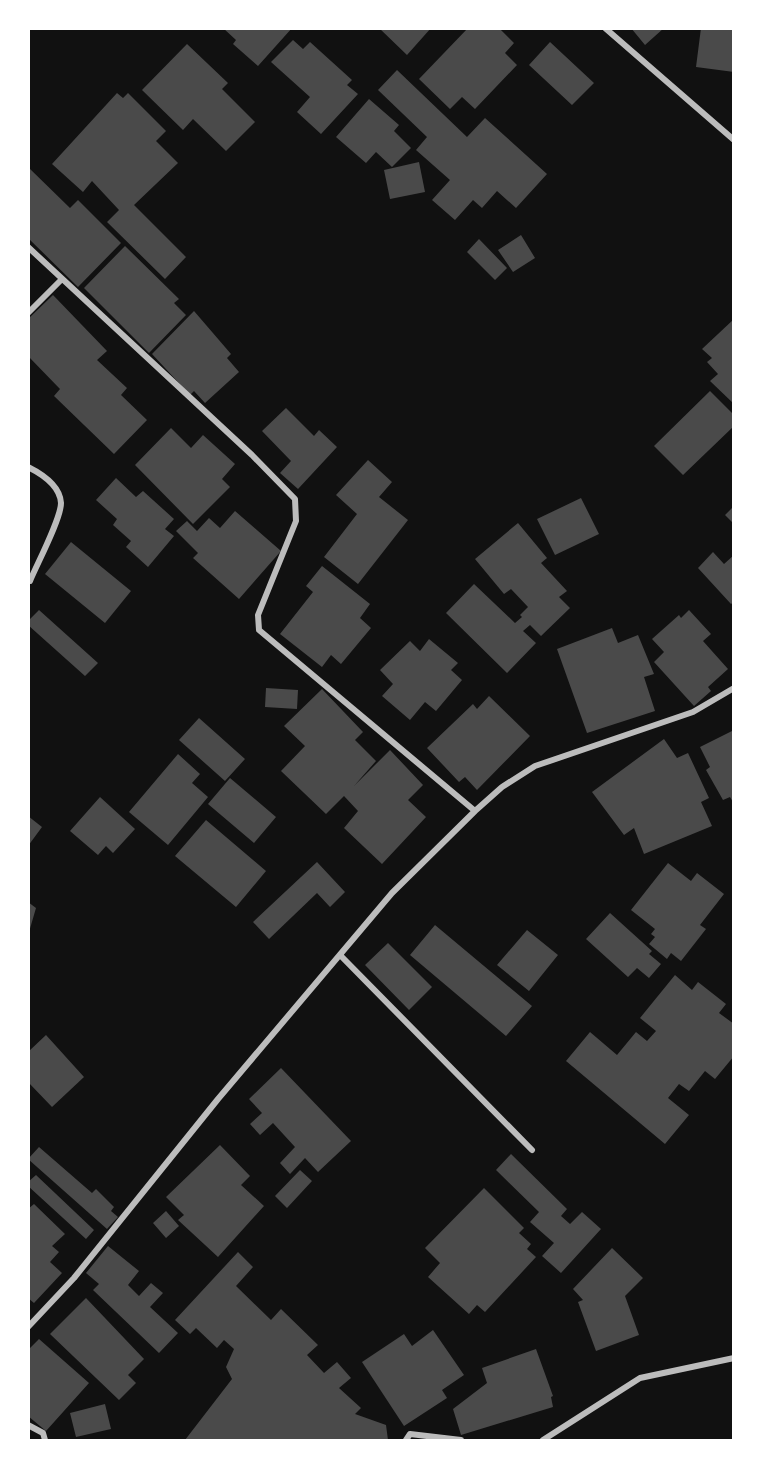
<svg xmlns="http://www.w3.org/2000/svg" width="762" height="1469" viewBox="0 0 762 1469" font-family="'Fira Sans',sans-serif">
  <style>
    .building { fill: #4a4a4a }
    .lines { fill: none; stroke-linecap: round; stroke-linejoin: round }
    .minor { stroke: #bcbcbc; stroke-width: 6 }
  </style>
  <rect width="100%" height="100%" fill="#111"/>
  <path class="building" d="M223,28H292L258,66L233,44L236,40Z
    M379,28H431L407,55Z
    M468,28H499L514,43L505,53L517,65L475,109L462,97L450,109L419,79Z
    M631,28H664L645,45Z
    M701,28H734V72L696,67Z
    M293,40L303,49L310,42L352,80L347,85L358,94L321,134L297,112L310,97L271,62Z
    M550,42L594,83L572,105L529,65Z
    M187,44L228,83L222,89L255,122L226,151L193,119L183,130L142,90Z
    M397,70L467,137L485,118L547,174L516,208L497,191L482,208L473,200L455,220L432,200L450,180L416,150L427,137L378,90Z
    M117,93L123,98L128,93L166,131L156,141L178,163L134,205L186,257L165,279L107,222L119,210L92,181L83,192L52,164Z
    M369,99L399,125L394,131L411,148L392,167L376,152L366,163L336,137Z
    M419,162L425,192L390,199L384,170Z
    M28,167L70,208L78,200L121,243L78,287L28,238Z
    M521,235L535,258L513,272L498,250Z
    M479,239L507,268L495,280L467,252Z
    M125,246L179,299L174,303L186,315L149,353L84,288Z
    M53,295L107,351L97,360L127,388L121,395L147,420L114,454L54,396L60,389L28,356V319Z
    M194,311L231,354L227,358L239,372L205,403L194,391L190,395L152,354Z
    M734,319V404L710,381L718,374L707,362L712,358L702,349Z
    M710,391L734,415V426L683,475L654,446Z
    M286,408L314,436L319,430L337,447L298,489L280,473L291,461L262,431Z
    M171,428L191,448L203,435L235,464L222,479L230,487L193,524L135,465Z
    M368,460L392,482L379,497L408,520L358,584L324,557L357,514L336,495Z
    M116,478L136,497L143,491L174,519L165,529L174,536L148,567L126,547L131,541L113,525L117,519L96,500Z
    M581,498L599,534L555,555L537,519Z
    M734,506V524L725,515Z
    M235,511L281,551L239,599L193,558L198,553L176,531L187,521L197,531L209,518L220,528Z
    M518,523L547,558L541,563L567,591L559,597L570,608L541,636L530,625L523,631L536,643L507,673L446,613L474,584L515,623L522,617L520,615L528,607L511,589L504,594L475,559Z
    M71,542L131,591L105,623L45,574Z
    M713,552L724,564L734,555V602L731,604L698,568Z
    M322,566L370,604L360,618L371,628L341,664L331,655L322,667L280,634L313,592L306,586Z
    M39,610L98,663L85,676L28,625V621Z
    M689,610L711,634L703,641L728,669L708,687L711,691L694,706L654,662L664,652L652,639L679,615L681,618Z
    M612,628L618,643L638,635L654,674L644,677L655,711L587,733L557,649Z
    M429,639L458,663L451,670L462,680L436,711L425,702L410,720L382,696L393,684L380,670L410,641L420,651Z
    M266,688L298,690L297,709L265,707Z
    M322,689L363,732L355,740L376,761L354,786L390,750L423,785L408,800L426,817L382,864L344,828L358,811L344,796L326,814L281,771L305,746L284,726Z
    M489,696L530,736L477,790L465,777L459,782L427,748L473,704L477,709Z
    M199,718L245,759L225,781L179,740Z
    M732,731L734,734V804L730,797L723,800L706,770L710,767L700,747Z
    M664,739L677,758L688,753L709,798L701,802L712,826L644,854L634,828L624,835L592,792Z
    M178,754L200,774L192,783L208,797L168,845L129,812Z
    M230,778L276,817L254,843L208,804Z
    M100,797L135,829L113,853L106,846L98,855L70,831Z
    M28,816L42,827L28,846Z
    M206,820L266,871L236,907L175,856Z
    M317,862L345,892L330,907L317,893L269,939L253,922Z
    M668,863L691,881L697,873L724,894L700,925L706,929L681,961L671,953L667,959L649,944L655,937L651,934L655,929L631,910Z
    M28,902L36,908L29,932H28Z
    M610,913L652,951L649,954L661,964L649,978L637,968L628,977L586,939Z
    M435,925L532,1006L506,1036L410,955Z
    M527,930L558,955L529,991L497,965Z
    M388,943L432,987L409,1010L365,965Z
    M675,975L692,990L698,982L726,1004L719,1013L734,1024V1056L715,1079L705,1071L689,1091L679,1084L668,1098L689,1115L665,1144L566,1061L590,1032L617,1055L636,1032L647,1041L656,1031L640,1018Z
    M46,1035L84,1077L52,1107L28,1082V1052Z
    M281,1068L351,1141L318,1172L305,1158L290,1174L280,1163L295,1147L273,1123L260,1135L250,1124L262,1113L249,1099Z
    M220,1145L250,1176L241,1185L264,1206L218,1257L178,1220L184,1215L166,1197Z
    M39,1147L92,1193L96,1189L114,1207L111,1211L118,1217L107,1229L28,1159Z
    M511,1154L567,1209L561,1216L570,1224L582,1212L601,1229L561,1273L542,1256L554,1243L530,1222L539,1212L496,1170Z
    M300,1170L312,1181L287,1208L275,1196Z
    M36,1175L94,1230L86,1239L28,1186V1182Z
    M484,1188L524,1228L519,1233L531,1244L527,1249L536,1257L485,1312L477,1305L469,1314L428,1277L440,1263L425,1248Z
    M34,1204L65,1234L52,1246L59,1252L50,1262L62,1273L34,1303L28,1298V1209Z
    M166,1211L179,1226L166,1238L153,1223Z
    M108,1246L139,1271L128,1285L139,1296L151,1283L163,1293L150,1307L178,1333L159,1353L93,1290L99,1284L86,1273Z
    M612,1248L643,1278L625,1296L639,1335L596,1351L578,1302L583,1300L573,1289Z
    M238,1252L253,1267L236,1286L271,1320L281,1309L318,1345L307,1355L324,1373L337,1362L351,1378L339,1388L361,1408L355,1414L386,1425L388,1440H185L232,1379L226,1367L234,1349L224,1340L217,1348L196,1328L190,1334L175,1320Z
    M86,1298L144,1359L128,1375L136,1383L119,1400L50,1334Z
    M433,1330L464,1375L442,1390L447,1398L404,1426L362,1362L404,1334L412,1346Z
    M39,1339L89,1383L46,1431L28,1416V1350Z
    M536,1349L553,1396L551,1397L553,1407L461,1435L453,1409L487,1383L482,1368Z
    M105,1404L111,1429L76,1437L70,1413Z"/>
  <g class="lines">
    <path class="minor" d="M605,28L734,140
      M28,247L252,455L295,499L296,521L258,615L259,630L475,811
      M28,313L62,279
      M28,467C42,474 60,485 61,503C61,519 37,564 30,581
      M340,955L532,1150
      M28,1327L74,1278L218,1099L392,893L475,811L502,787L535,766L693,712L734,688
      M28,1425L43,1433L45,1440
      M406,1440L410,1434L461,1440
      M543,1440L640,1378L734,1358"/>
  </g>
  <rect width="762" height="1469" fill="none" stroke="#ffffff" stroke-width="60"/>
</svg>
